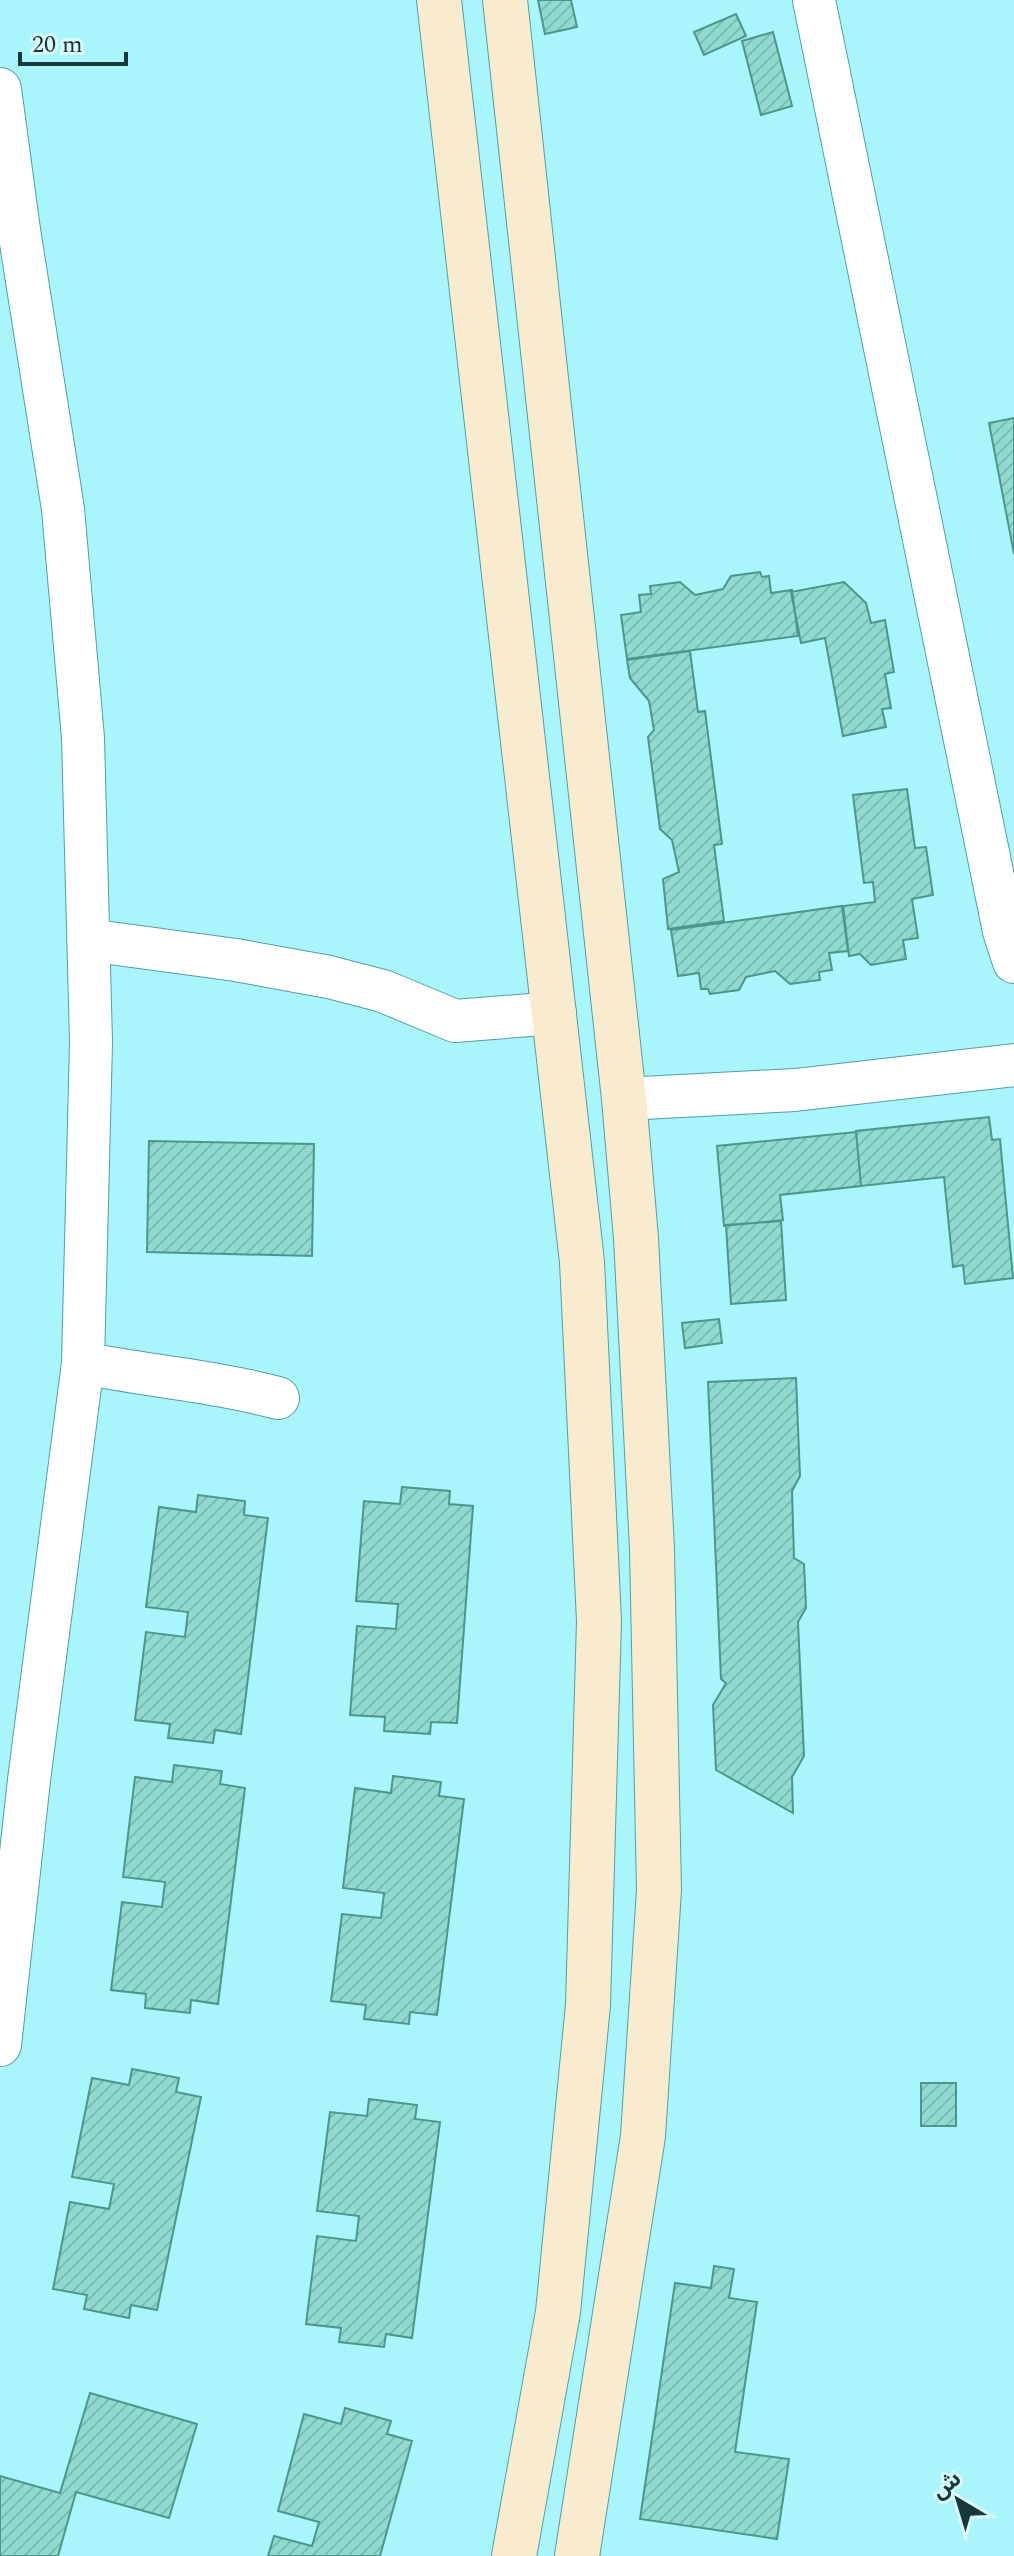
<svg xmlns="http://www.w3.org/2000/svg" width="1014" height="2556" viewBox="0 0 1014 2556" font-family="Spectral,'Noto Sans Arabic',serif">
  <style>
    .building { fill: url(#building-hatch); stroke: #4d968c; stroke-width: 2 }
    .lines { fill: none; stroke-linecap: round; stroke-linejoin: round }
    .minor-casing { stroke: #539ea5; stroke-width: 44 }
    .secondary-casing { stroke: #539ea5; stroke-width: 46 }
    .minor { stroke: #fff; stroke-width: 42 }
    .secondary { stroke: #f9ebce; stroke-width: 44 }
  </style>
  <defs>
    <pattern id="building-hatch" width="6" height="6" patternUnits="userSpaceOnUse" patternTransform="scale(2)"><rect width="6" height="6" fill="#91dacf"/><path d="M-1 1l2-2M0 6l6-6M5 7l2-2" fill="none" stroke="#7cbcb3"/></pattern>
  </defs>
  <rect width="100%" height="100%" fill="#a9f5fc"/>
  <path class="building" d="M538,0H571L577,27L545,34Z
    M736,14L746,36L704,55L694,32Z
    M773,32L792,106L761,115L742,41Z
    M1014,418V554L989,423Z
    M760,572L762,577L769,576L771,593L792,590L798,636L627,659L621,615L641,612L639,595L651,594L650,586L680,582L695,595L723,589L731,576Z
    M844,582L866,603L871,623L885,620L894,672L885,674L891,708L882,709L886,727L843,736L825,638L801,643L791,592Z
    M690,651L698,712L705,711L722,844L714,845L724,921L668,929L663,879L679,872L672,840L660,829L648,737L654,730L649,701L630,678L627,660Z
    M907,789L915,848L926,847L933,895L912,899L918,938L903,940L906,959L871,965L860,954L849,956L843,906L875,902L873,882L864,883L853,795Z
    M842,906L848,951L829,953L832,970L819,972L820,980L790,984L775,971L746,977L739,990L710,994L708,989H701L699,973L678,976L671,930Z
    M989,1117L992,1140L1000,1139L1013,1278L965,1284L963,1265L953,1267L944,1177L861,1186L856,1131Z
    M856,1132L861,1186L780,1195L783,1220L724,1226L717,1146Z
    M149,1141L314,1144L312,1256L147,1252Z
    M781,1221L786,1300L731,1304L726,1225Z
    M719,1319L722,1343L685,1348L682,1323Z
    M796,1378L800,1476L792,1491L794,1558L804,1564L806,1608L798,1622L804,1756L792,1777L793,1813L716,1770L713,1705L726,1683L721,1679L708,1382Z
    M402,1487L450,1491L449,1504L473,1506L457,1723L431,1722L430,1734L384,1731L385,1717L350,1715L357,1626L396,1629L398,1604L356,1601L364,1501L400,1504Z
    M198,1495L245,1501L244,1515L268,1518L241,1734L215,1730L213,1743L168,1738L170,1724L135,1720L146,1632L185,1637L188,1612L146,1607L159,1507L196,1512Z
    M174,1765L222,1771L220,1784L245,1788L218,2004L191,2000L190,2013L145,2008L146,1994L111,1990L122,1902L162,1907L165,1882L123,1877L135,1777L172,1782Z
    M393,1776L441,1782L439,1796L464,1799L437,2015L410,2012L409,2024L364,2019L366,2005L331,2001L342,1914L381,1918L384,1893L343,1888L355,1788L391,1793Z
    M132,2069L179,2078L176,2092L201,2097L157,2310L131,2305L129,2318L84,2309L87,2295L53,2289L70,2202L109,2209L114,2184L72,2177L92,2078L129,2085Z
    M921,2083H956V2126H921Z
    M369,2099L417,2105L415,2119L440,2122L412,2338L386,2334L384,2347L339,2342L341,2328L306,2324L317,2236L356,2241L359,2216L317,2211L330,2112L367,2116Z
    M714,2266L734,2269L729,2298L757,2302L735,2452L789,2459L777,2539L640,2519L675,2283L711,2288Z
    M90,2393L197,2424L169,2518L76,2492L58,2556H0V2476L60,2493Z
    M345,2408L391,2421L387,2434L412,2441L380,2556H268L274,2536L312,2546L319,2522L278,2511L304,2414L341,2424Z"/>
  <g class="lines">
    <g class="minor-casing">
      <path id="minor" d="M814,0L1004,931L1014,962
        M0,89L19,230L63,509L83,738L91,1042L83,1363L29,1780L0,2045
        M88,940L236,960L329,977L383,991L455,1021L555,1013
        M624,1099L795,1090L1014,1065
        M83,1363C148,1376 214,1381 278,1398"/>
    </g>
    <g class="secondary-casing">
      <path id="secondary" d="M439,0L582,1262L599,1621L588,2005L558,2312L514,2556
        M505,0L624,1099L636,1238L652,1549L659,1890L643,2136L577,2556"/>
    </g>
    <use href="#minor" class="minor"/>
    <use href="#secondary" class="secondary"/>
  </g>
  <g transform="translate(958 2500) rotate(322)" stroke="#dcf9fc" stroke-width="6" paint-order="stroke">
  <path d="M0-6L14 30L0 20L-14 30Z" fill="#19383b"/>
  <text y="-12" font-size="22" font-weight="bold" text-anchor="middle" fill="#19383b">ش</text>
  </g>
  <path d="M20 52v12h106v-12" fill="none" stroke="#19383b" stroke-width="4"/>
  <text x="32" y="52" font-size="24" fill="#19383b" stroke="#dcf9fc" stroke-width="6" paint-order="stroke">20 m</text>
</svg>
